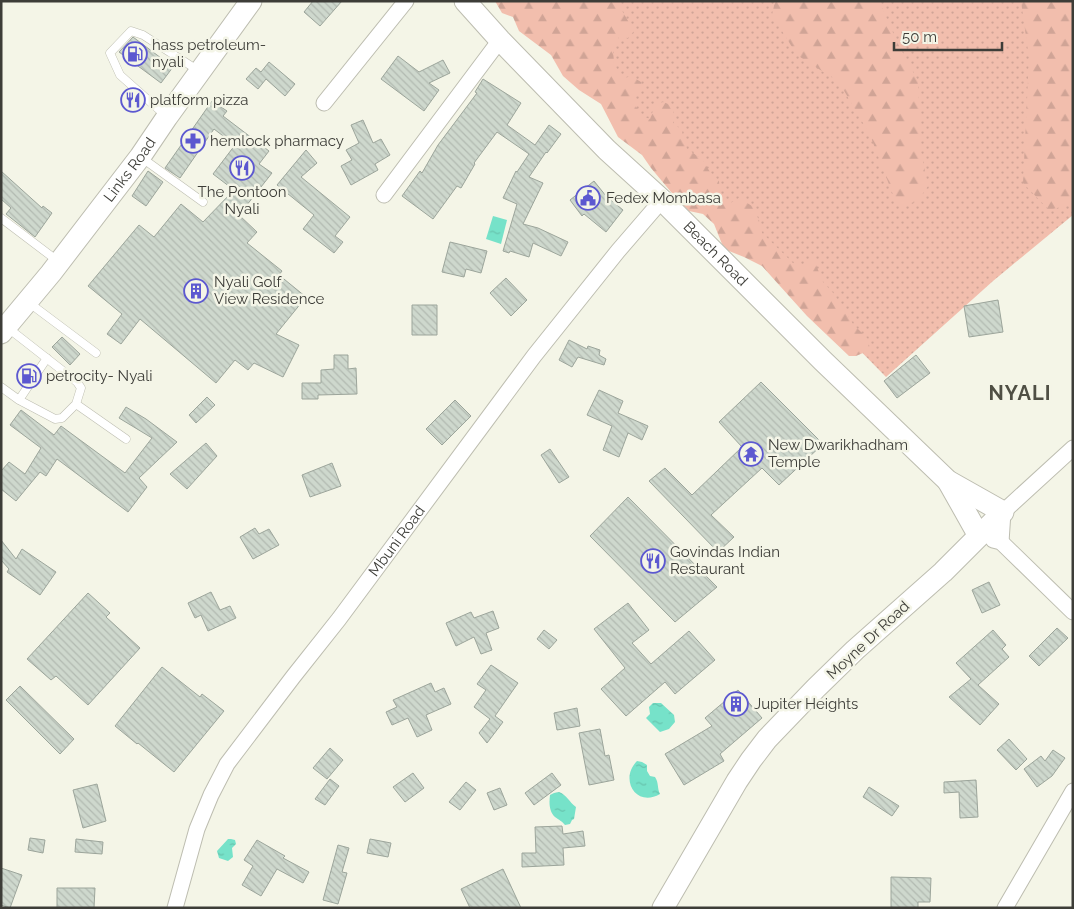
<svg xmlns="http://www.w3.org/2000/svg" width="1074" height="909" viewBox="0 0 1074 909" font-family="Raleway,sans-serif">
  <style>
    .grass { fill: url(#grass-dots) }
    .forest { fill: url(#forest-firs) }
    .water { fill: url(#water-ripples) }
    .building { fill: url(#building-back-hatch); stroke: #9ca59b }
    .lines { fill: none; stroke-linecap: round; stroke-linejoin: round }
    .lane-casing { stroke: #bdbdb0; stroke-width: 9 }
    .street-casing { stroke: #bdbdb0; stroke-width: 17 }
    .secondary-casing { stroke: #bdbdb0; stroke-width: 23 }
    .lane { stroke: #fff; stroke-width: 8 }
    .street { stroke: #fff; stroke-width: 15 }
    .secondary { stroke: #fff; stroke-width: 21 }
    .labels { text-anchor: middle; dominant-baseline: central; stroke-width: 5; stroke-linejoin: round; paint-order: stroke }
    .poi-label { font-size: 15px; fill: #3d3d38; stroke: #f4f5e7; text-anchor: start }
    .street-label { font-size: 15px; fill: #3d3d38; stroke: #f4f5e7 }
    .district-label { font-size: 20px; font-weight: bold; letter-spacing: 1px; fill: #4f4f44; stroke: #f4f5e7 }
  </style>
  <defs>
    <pattern id="grass-dots" width="8" height="8" patternUnits="userSpaceOnUse" patternTransform="scale(1.25)"><rect width="8" height="8" fill="#f2bead"/><path d="M2 2h.1M6 6h.1" fill="none" stroke="#d0a496" stroke-width="1.8" stroke-linecap="round"/></pattern>
    <pattern id="forest-firs" width="22" height="20" patternUnits="userSpaceOnUse" patternTransform="scale(1.25)"><rect width="22" height="20" fill="#f2bead"/><path d="M5 1l3.5 6h-7zM16 11l3.5 6h-7z" fill="#d0a496"/></pattern>
    <pattern id="water-ripples" width="26" height="14" patternUnits="userSpaceOnUse" patternTransform="scale(1.25)"><rect width="26" height="14" fill="#76e2c9"/><path d="M2 4q2-2 4 0t4 0M15 11q2-2 4 0t4 0" fill="none" stroke="#67c3ad"/></pattern>
    <pattern id="building-back-hatch" width="6" height="6" patternUnits="userSpaceOnUse" patternTransform="scale(1.25)"><rect width="6" height="6" fill="#ced8cd"/><path d="M-1 5l2 2M0 0l6 6M5-1l2 2" fill="none" stroke="#b2bab1"/></pattern>
  </defs>
  <rect width="100%" height="100%" fill="#f4f5e7"/>
  <path class="grass" d="M517,1H1073V215L993,281L886,377Z"/>
  <path class="forest" d="M495,1H621V9L634,31L628,38L619,37L613,49L614,63L622,79L631,76L641,82L643,90L634,98L635,106L644,117L650,119L655,105L663,102L671,105L674,114L673,123L682,130L683,139L687,149L702,159L710,172L719,181L720,195L727,205L739,198L752,206L759,220L762,233L793,263L801,265L814,260L823,282L835,295L842,309L848,316L853,324L868,339L870,350L856,356H849L807,316L762,266L744,257L724,249L714,224L703,214L689,211L671,192L651,168L642,155L618,137L601,104L579,90L563,76L551,55L519,31L513,17L502,13Z
    M775,1H879L898,44L918,81L921,152L928,186L917,202L897,205L870,135L839,82L797,55L772,15Z
    M1021,1H1073V204L1049,210L1023,183L1029,58Z"/>
  <path class="water" d="M493,216L507,220L501,244L486,239Z
    M653,703H661L674,715L675,722L669,729L660,732L646,718L650,714L649,707Z
    M637,761L642,762L647,765V771L650,776L655,777C659,783 657,788 660,794C636,808 619,779 637,761Z
    M559,792C567,795 569,802 576,807L574,819L572,820L570,824L565,825C562,821 559,820 555,817C549,811 549,803 550,795L554,793Z
    M228,839H231L235,840L236,844L232,848L233,857L228,861L219,858L217,851Z"/>
  <path class="building" d="M313,1H342L320,26L304,12Z
    M133,37L173,67L161,83L119,52Z
    M398,56L419,72L443,60L450,73L429,83L439,90L424,111L381,79Z
    M269,62L295,84L285,96L266,79L258,89L246,79L256,68L261,72Z
    M483,79L521,103L507,125L535,145L549,125L561,134L547,153L546,152L529,177L543,183L523,224L538,228L568,242L561,256L533,243L529,257L510,251L509,253L503,251L517,204L503,198L516,171L517,172L529,154L497,132L474,163L475,164L461,188L457,186L433,219L402,196L420,171L422,173L438,145L477,93L475,92Z
    M212,101L227,111L223,116L269,151L259,164L272,173L239,215L257,232L247,243L282,271L279,275L306,297L276,334L299,345L283,377L254,363L248,370L235,360L216,383L140,319L121,344L107,334L122,314L88,286L139,225L154,237L181,204L203,222L234,190L213,174L235,145L214,129L180,178L165,168Z
    M363,120L373,143L381,139L390,155L375,164L378,170L351,185L341,166L352,160L346,150L359,143L351,125Z
    M306,150L317,163L301,177L350,217L335,236L343,242L334,253L303,229L314,215L277,185Z
    M1,171L42,208L43,206L52,213L35,237L6,214L11,208L1,199Z
    M148,171L163,182L146,206L132,196Z
    M594,181L606,196L623,210L606,232L584,214L582,216L570,200Z
    M450,242L487,251L481,273L466,269L464,277L442,272Z
    M506,278L527,300L511,316L490,293Z
    M998,300L1003,332L969,337L964,306Z
    M412,305H437V335H412Z
    M62,337L80,354L70,365L52,347Z
    M569,340L587,349L588,346L600,350L599,355L606,359L604,365L578,357L572,367L559,360Z
    M334,355H348V369L356,368L357,394L318,395V399H302V383H321V370L334,369Z
    M916,355L930,373L897,398L884,381Z
    M761,382L823,444L779,485L762,468L711,515L734,537L718,552L649,481L665,468L692,495L742,447L719,422Z
    M599,390L623,401L618,413L648,426L642,440L628,433L619,457L603,450L612,426L587,415Z
    M207,397L215,405L196,423L189,415Z
    M455,400L471,416L442,445L426,429Z
    M126,407L146,419L177,442L139,478L147,487L128,512L57,459L46,476L40,472L16,501L1,489V471L9,462L25,474L41,448L10,425L21,410L54,435L61,426L125,473L152,438L119,418Z
    M206,443L217,456L187,489L170,474Z
    M550,449L569,477L559,483L541,455Z
    M332,463L341,486L310,497L302,475Z
    M628,497L717,587L675,622L590,536Z
    M255,528L259,534L269,529L279,545L253,559L240,537Z
    M1,540L16,559L22,549L56,572L40,595L7,572L9,569L1,560Z
    M989,582L1000,605L982,613L972,590Z
    M211,592L220,610L230,606L236,618L208,631L201,615L195,618L188,603Z
    M88,593L110,613L106,617L140,648L88,705L56,676L51,680L27,659Z
    M628,603L649,630L632,643L651,664L689,631L715,660L675,694L665,682L626,716L601,689L625,668L594,629Z
    M493,611L499,628L486,633L492,650L481,654L474,637L456,646L446,623L471,612L474,618Z
    M1057,628L1068,638L1039,666L1029,656Z
    M544,630L557,640L549,649L537,639Z
    M993,630L1006,645L1002,649L1009,657L978,685L999,704L980,725L949,697L971,679L956,663Z
    M491,665L518,683L495,716L503,722L487,743L479,733L490,719L474,707L486,690L477,684Z
    M162,667L200,697L202,694L224,711L174,772L138,743L137,744L115,726Z
    M431,683L435,692L444,688L451,704L426,715L432,730L417,737L408,718L392,725L386,712L397,707L393,700Z
    M20,686L74,739L60,754L6,700Z
    M738,690L762,718L720,754L724,761L684,785L665,754L712,726L705,718Z
    M577,708L580,726L557,730L554,713Z
    M600,729L605,756L609,755L614,780L589,785L579,733Z
    M1009,739L1027,759L1016,770L997,750Z
    M330,748L343,760L327,779L313,768Z
    M1053,750L1065,758L1052,776L1037,787L1024,769L1041,756L1045,761Z
    M413,773L424,788L405,802L393,787Z
    M552,773L561,785L534,805L525,793Z
    M330,779L339,786L325,805L315,799Z
    M976,780L978,817L960,818L959,792L944,793V782Z
    M466,782L476,790L460,810L449,802Z
    M97,784L106,821L83,828L73,790Z
    M869,787L899,806L892,816L863,797Z
    M500,788L507,805L494,810L487,793Z
    M562,826L563,834L583,831L585,846L563,848L564,865L522,867V853H536L535,827Z
    M30,838L45,840L43,853L28,850Z
    M76,839L103,842L102,854L75,852Z
    M370,839L391,843L388,857L367,853Z
    M257,840L285,856L283,858L309,872L303,883L277,869L261,896L242,885L253,866L244,860Z
    M338,845L349,848L342,872L347,873L338,904L323,900Z
    M1,868L22,875L10,908L1,905Z
    M503,869L521,908H470L461,889Z
    M891,877L931,878L930,902H918V908H891Z
    M57,888H95L94,908H57Z"/>
  <g class="lines">
    <g class="lane-casing">
      <path id="lane" d="M165,115L120,75L110,53L131,31L143,35L199,71
        M142,158L203,202
        M1,218L59,262
        M28,302L96,353
        M8,328L77,382L81,388L76,404L126,439
        M1,387L19,400L47,358
        M19,400L55,419L62,418L76,404"/>
    </g>
    <g class="street-casing">
      <g id="street">
        <path d="M324,103L406,1"/>
        <path d="M384,195L500,40"/>
        <path d="M993,540L1001,542L1073,612"/>
        <path d="M1001,542L1003,512L1073,448"/>
        <path id="s1" d="M175,908L197,829L211,795L227,764L293,677L339,619L534,356L618,251L662,200"/>
        <path d="M1005,908L1073,791"/>
      </g>
    </g>
    <g class="secondary-casing">
      <g id="secondary">
        <path id="s2" d="M465,1L500,40L607,150L662,200L823,361L948,481L1003,512L943,572L855,650L816,688L767,739L751,760L737,781L663,908"/>
        <path id="s3" d="M1,333L51,273L140,157L167,117L251,1"/>
        <path d="M948,481L979,536"/>
      </g>
    </g>
    <use href="#lane" class="lane"/>
    <use href="#street" class="street"/>
    <use href="#secondary" class="secondary"/>
  </g>
  <defs>
    <g id="fuel-ring" transform="scale(1.25)"><circle r="9.5" fill="#f4f5e7" stroke="#5c58d0" stroke-width="1.5"/><path d="M-5.5-6h7V0h2V4h1.3V-2.5L3-4.5l.8-.8L6-3V5H2.5V1h-1V6h-7ZM-4.2-4.7v3.2H.2V-4.7Z" fill="#5c58d0"/></g>
    <g id="restaurant-ring" transform="scale(1.25)"><circle r="9.5" fill="#f4f5e7" stroke="#5c58d0" stroke-width="1.5"/><path d="M-5-6h1v4h1v-4h1v4h1v-4h1v5L-1.5 .5V6h-2V.5L-5-1ZM5-6V6H3V1.5H1.5Q1.5-4 5-6Z" fill="#5c58d0"/></g>
    <g id="pharmacy-ring" transform="scale(1.25)"><circle r="9.5" fill="#f4f5e7" stroke="#5c58d0" stroke-width="1.5"/><path d="M-2-6h4v4h4v4h-4v4h-4v-4h-4v-4h4Z" fill="#5c58d0"/></g>
    <g id="civic-ring" transform="scale(1.25)"><circle r="9.5" fill="#f4f5e7" stroke="#5c58d0" stroke-width="1.5"/><path d="M-.6-6.5H3V-4.5H.6V-3L4-1V1h2V6H-6V1h2V-1L-.6-3ZM-1.2 2.5V6h2.4V2.5Z" fill="#5c58d0"/></g>
    <g id="building-ring" transform="scale(1.25)"><circle r="9.5" fill="#f4f5e7" stroke="#5c58d0" stroke-width="1.5"/><path d="M-4-6H4V6H1V3H-1V6H-4ZM-2.5-4.3h1.7v1.8h-1.7ZM.8-4.3h1.7v1.8H.8ZM-2.5-1h1.7V.8h-1.7ZM.8-1h1.7V.8H.8Z" fill="#5c58d0"/></g>
    <g id="temple-ring" transform="scale(1.25)"><circle r="9.5" fill="#f4f5e7" stroke="#5c58d0" stroke-width="1.5"/><path d="M0-6L5-2H3V0L6.5 2.5H4V6H1.5V3h-3V6H-4V2.5H-6.5L-3 0V-2H-5Z" fill="#5c58d0"/></g>
  </defs>
  <g fill-rule="evenodd">
    <use href="#fuel-ring" x="135" y="54"/>
    <use href="#restaurant-ring" x="133" y="100"/>
    <use href="#pharmacy-ring" x="193" y="141"/>
    <use href="#restaurant-ring" x="242" y="168"/>
    <use href="#civic-ring" x="588" y="198"/>
    <use href="#building-ring" x="196" y="291"/>
    <use href="#fuel-ring" x="29" y="376"/>
    <use href="#temple-ring" x="751" y="454"/>
    <use href="#restaurant-ring" x="653" y="561"/>
    <use href="#building-ring" x="736" y="704"/>
  </g>
  <g class="labels">
    <g class="poi-label">
      <text x="152" y="45">hass petroleum-<tspan x="152" dy="17">nyali</tspan></text>
      <text x="150" y="100">platform pizza</text>
      <text x="210" y="141">hemlock pharmacy</text>
      <text x="242" y="192" text-anchor="middle">The Pontoon<tspan x="242" dy="17">Nyali</tspan></text>
      <text x="606" y="198">Fedex Mombasa</text>
      <text x="214" y="282">Nyali Golf<tspan x="214" dy="17">View Residence</tspan></text>
      <text x="46" y="376">petrocity- Nyali</text>
      <text x="768" y="445">New Dwarikhadham<tspan x="768" dy="17">Temple</tspan></text>
      <text x="670" y="552">Govindas Indian<tspan x="670" dy="17">Restaurant</tspan></text>
      <text x="754" y="704">Jupiter Heights</text>
    </g>
    <g class="street-label">
      <text stroke="none"><textPath href="#s3" startOffset="208">Links Road</textPath></text>
      <text stroke="none"><textPath href="#s2" startOffset="356">Beach Road</textPath></text>
      <text stroke="none"><textPath href="#s1" startOffset="434">Mbuni Road</textPath></text>
      <text transform="translate(868 640) rotate(-43)">Moyne Dr Road</text>
    </g>
    <g class="district-label">
      <text x="1020" y="393">NYALI</text>
    </g>
  </g>
  <rect width="1074" height="909" fill="none" stroke="#3d3d38" stroke-width="5"/>
  <path d="M894 42v8h108v-8" fill="none" stroke="#3d3d38" stroke-width="2.5"/>
  <text x="902" y="42" font-size="15" fill="#3d3d38" stroke="#f4f5e7" stroke-width="4" paint-order="stroke">50 m</text>
</svg>
